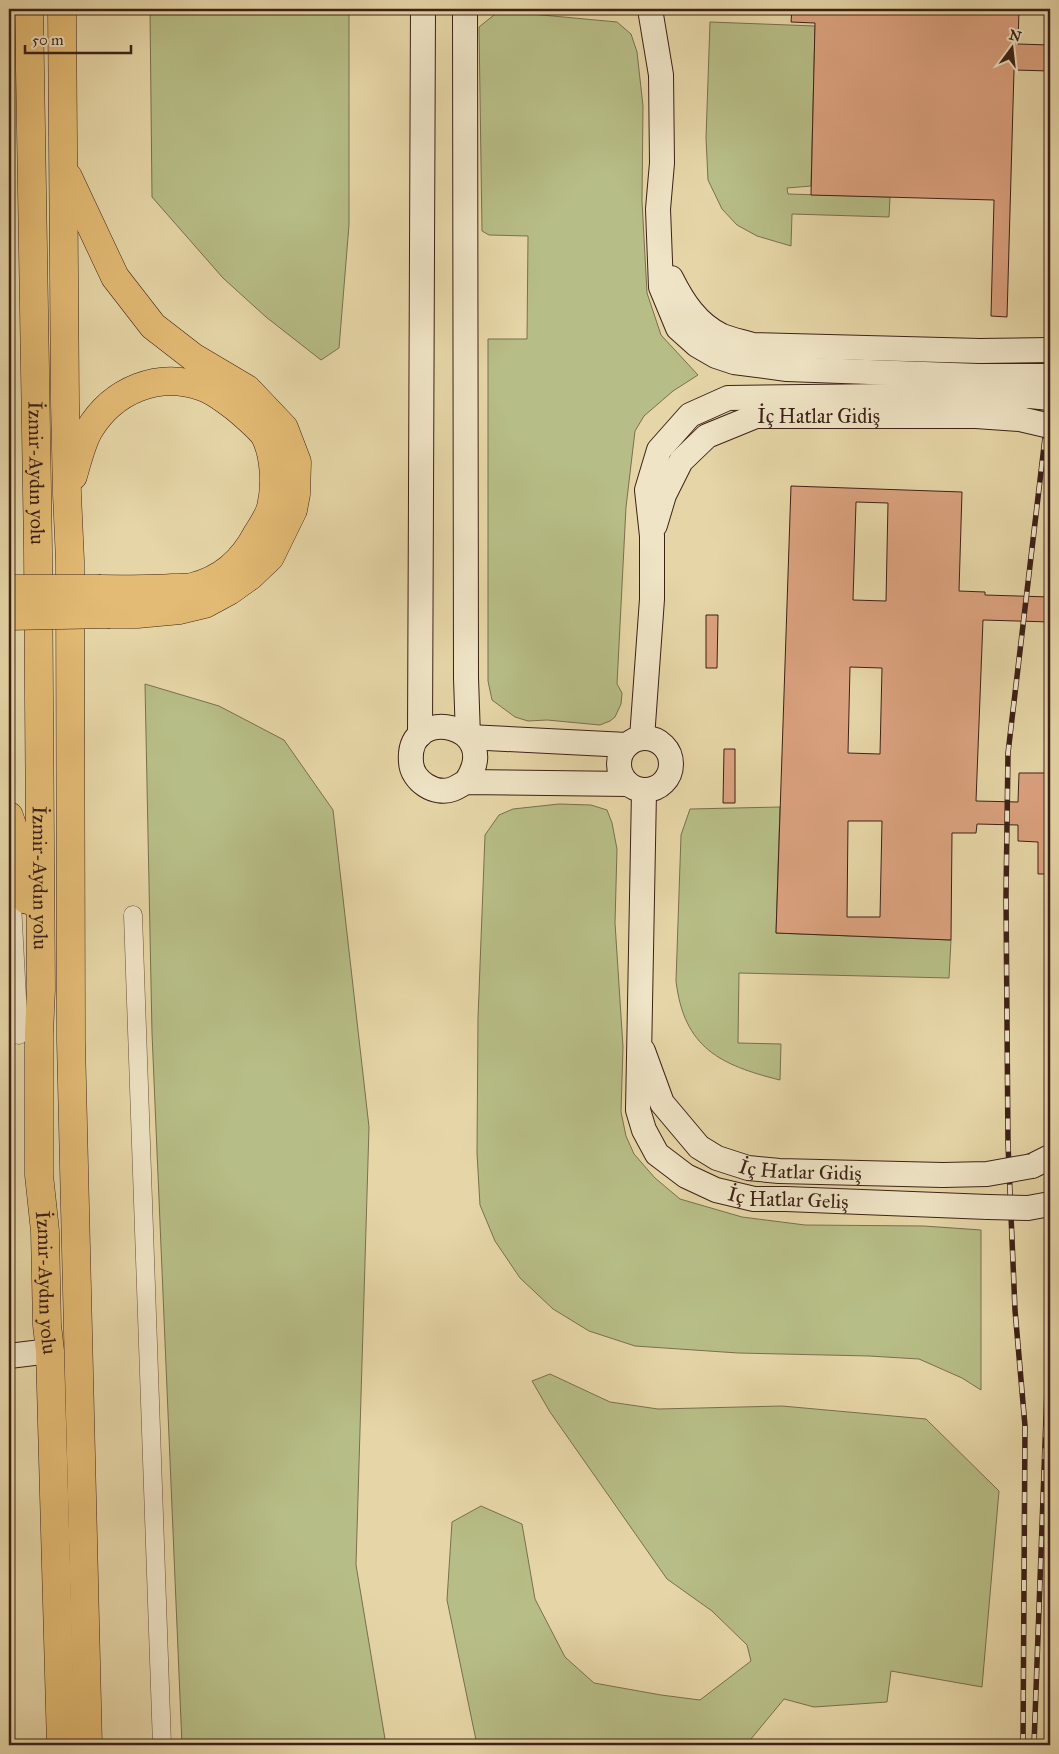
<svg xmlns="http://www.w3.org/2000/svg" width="1059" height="1754" viewBox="0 0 1059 1754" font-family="'IM FELL Great Primer',serif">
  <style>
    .green { fill: #b7bd86; stroke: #7a6f4e }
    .building { fill: #dba27f; stroke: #3d2117; fill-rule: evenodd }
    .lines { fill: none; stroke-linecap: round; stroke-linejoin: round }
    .street-casing { stroke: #674e3b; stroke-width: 19 }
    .secondary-casing { stroke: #3d2117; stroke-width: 26 }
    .highway-casing { stroke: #3d2117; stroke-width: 29 }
    .street { stroke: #efe4c6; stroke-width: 18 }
    .secondary { stroke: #efe4c6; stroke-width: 24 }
    .highway { stroke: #e3bb74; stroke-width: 28 }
    .rail-casing { stroke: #3d2117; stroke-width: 5.5 }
    .rail { stroke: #efe4c6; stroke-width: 4; stroke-dasharray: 11; stroke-linecap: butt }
    .secondary-bridge-casing { stroke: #3d2117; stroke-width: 26; stroke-linecap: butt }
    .highway-bridge-casing { stroke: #3d2117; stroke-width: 29; stroke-linecap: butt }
    .secondary-bridge { stroke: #efe4c6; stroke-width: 24 }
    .highway-bridge { stroke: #e3bb74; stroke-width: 28 }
    .labels { text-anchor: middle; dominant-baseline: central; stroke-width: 4; stroke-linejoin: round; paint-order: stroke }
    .street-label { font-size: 20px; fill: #3d2117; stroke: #efe4c6 }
  </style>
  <rect width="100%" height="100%" fill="#e6d6a7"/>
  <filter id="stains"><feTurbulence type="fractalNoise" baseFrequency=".004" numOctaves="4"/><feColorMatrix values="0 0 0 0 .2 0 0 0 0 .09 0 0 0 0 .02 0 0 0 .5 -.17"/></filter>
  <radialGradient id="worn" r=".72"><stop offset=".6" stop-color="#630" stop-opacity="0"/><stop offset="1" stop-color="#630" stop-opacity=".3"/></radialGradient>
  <path class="green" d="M150,9H349V225L339,348L321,360L266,317L223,278L152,197Z
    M499,11L617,22L631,34L637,52L643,106L642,201L647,293L661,335L698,375L673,391L644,416L635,431L626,507L617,684L622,693L621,704L615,717L610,721L600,725L547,720L528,721L515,717L492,700L488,681V339H527L528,236L489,235L482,231L479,27Z
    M710,22L815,26L811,186L787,188L788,194L890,197L889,217L792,214L791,246L757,236L737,225L722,209L708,180L706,138Z
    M145,684L219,706L284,740L333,810L369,1127L356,1565L386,1745H182L152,1033Z
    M559,804L591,805L607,810L612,823L617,849L615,923L623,1047L621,1112L626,1136L634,1154L655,1178L680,1199L742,1217L805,1225L924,1226L981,1230V1390L962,1378L919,1359L869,1356L738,1353L635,1346L589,1331L553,1309L520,1278L495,1241L480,1205L477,1153L478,1018L485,835L499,815L513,809Z
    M780,807L776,933L951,940L949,978L739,973L738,1043L781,1044L780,1080C720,1065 684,1048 676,981L681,835L690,809Z
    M550,1374L610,1402L658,1409L782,1406L926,1419L999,1491L982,1687L891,1671L887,1702L814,1707L784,1699L746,1745H477L447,1600L452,1522L481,1506L522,1524L535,1599L565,1657L594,1683L661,1695L700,1700L751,1661L747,1645L712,1611L667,1579L550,1412L532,1381Z"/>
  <path class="building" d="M792,9H1019L1018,44L1050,45V71L1014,70L1007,317L991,316L994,200L811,195L815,23L791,22Z
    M791,486L962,492L959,591L985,592V595L1050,597V622L983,620L976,801L1018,802L1019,773H1050V874H1038V842L1018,841V825L977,824L976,833H952L951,940L776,933ZM856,502L888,503L886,601L853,600ZM850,667L882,668L880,754L848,753ZM848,821H882L880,917H847Z
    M706,615H718L717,668H706Z
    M724,749H735V803H723Z"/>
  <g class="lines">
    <g class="street-casing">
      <path id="street" d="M9,879L11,885L19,1035
        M133,915L162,1745"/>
    </g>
    <g class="secondary-casing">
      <g id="secondary">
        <path d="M465,9L466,678L468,737"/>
        <path d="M650,9L661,75L662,163L658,209L661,287L678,328L697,345L716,356L734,362L787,369L979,376"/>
        <path d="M671,278C683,302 697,324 722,336C732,340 743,342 752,345L980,351L1050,350"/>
        <path id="s1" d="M655,525L664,495L681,461L707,436L756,416H976"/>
        <path d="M420,735L423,9"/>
        <path d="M468,737L627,745"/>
        <circle cx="645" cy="764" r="26"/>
        <path d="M642,738L652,599V536L647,490L659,450L690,415L728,398L977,395"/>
        <path d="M466,782C505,724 406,703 411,762C412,781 435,796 453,789C458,787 462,784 466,782L628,784"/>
        <path id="s2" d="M644,791L638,1110L644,1130L657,1154L686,1176L716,1190L754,1199H786L988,1207"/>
        <path id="s3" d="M643,1051L662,1103L699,1147L717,1158L748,1168L779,1171L943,1175"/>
        <path d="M1032,1166L1050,1157"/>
        <path d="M9,1356L50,1351"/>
      </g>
    </g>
    <g class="highway-casing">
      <g id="highway">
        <path id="s4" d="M29,9L38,550L41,989L39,1034V1175L45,1231L47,1325L50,1351L61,1745"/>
        <path d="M62,9L65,403L67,494L70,561L71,1042L88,1745"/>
        <path d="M68,177L115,277L153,326L193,357L247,389L284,428L297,462L296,494L293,510L270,557L250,576L229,591L205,604L180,610L137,614H110"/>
        <path d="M73,476C77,462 82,442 89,430C113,390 158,371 203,387C215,391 225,400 235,407C243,414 260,428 265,436C275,456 276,486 271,507C269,516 262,526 257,534C243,561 222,580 192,587C186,588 179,588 173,588C149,590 125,589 101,589"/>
        <path d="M9,816L18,843L27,900"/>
      </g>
    </g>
    <use href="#street" class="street"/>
    <use href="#secondary" class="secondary"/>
    <use href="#highway" class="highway"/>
    <g class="rail-casing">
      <path id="rail" d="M1023,1745L1025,1426L1015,1310L1008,1144L1006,896L1008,753L1048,412L1050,371
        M1034,1745L1050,1307"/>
    </g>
    <use href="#rail" class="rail"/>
    <g class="secondary-bridge-casing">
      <path id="secondary-bridge" d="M979,376H1050
        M977,395L1030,396L1050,398
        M976,416L1020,419L1050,426
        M943,1175L987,1174L1032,1166
        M988,1207L1028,1208L1050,1204"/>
    </g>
    <g class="highway-bridge-casing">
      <path id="highway-bridge" d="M9,589H101
        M9,616L110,614"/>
    </g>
    <use href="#secondary-bridge" class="secondary-bridge"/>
    <use href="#highway-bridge" class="highway-bridge"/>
  </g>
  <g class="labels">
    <g class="street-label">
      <text stroke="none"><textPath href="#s1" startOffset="221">İç Hatlar Gidiş</textPath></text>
      <text stroke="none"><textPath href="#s4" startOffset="464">İzmir-Aydın yolu</textPath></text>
      <text stroke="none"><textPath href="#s4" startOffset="869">İzmir-Aydın yolu</textPath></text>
      <text stroke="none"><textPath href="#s3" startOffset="219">İç Hatlar Gidiş</textPath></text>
      <text stroke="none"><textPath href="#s2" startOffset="510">İç Hatlar Geliş</textPath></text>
      <text stroke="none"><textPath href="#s4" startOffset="1274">İzmir-Aydın yolu</textPath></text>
    </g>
  </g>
  <rect width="1059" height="1754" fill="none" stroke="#e6d6a7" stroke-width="30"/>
  <rect x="10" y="10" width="1039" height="1734" fill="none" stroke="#3d2117" stroke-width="2.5"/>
  <rect x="15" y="15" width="1029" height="1724" fill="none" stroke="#3d2117"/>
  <g transform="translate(1012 48) rotate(15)" stroke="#efe4c6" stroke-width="4" paint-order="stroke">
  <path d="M0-4L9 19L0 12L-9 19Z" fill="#3d2117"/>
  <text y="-8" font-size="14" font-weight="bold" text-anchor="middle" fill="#3d2117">N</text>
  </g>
  <path d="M25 45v8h106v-8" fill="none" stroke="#3d2117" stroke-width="2.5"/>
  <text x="32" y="45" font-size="15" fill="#3d2117" stroke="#efe4c6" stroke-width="4" paint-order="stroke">50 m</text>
  <rect width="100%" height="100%" filter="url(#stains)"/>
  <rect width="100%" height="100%" fill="url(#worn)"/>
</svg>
